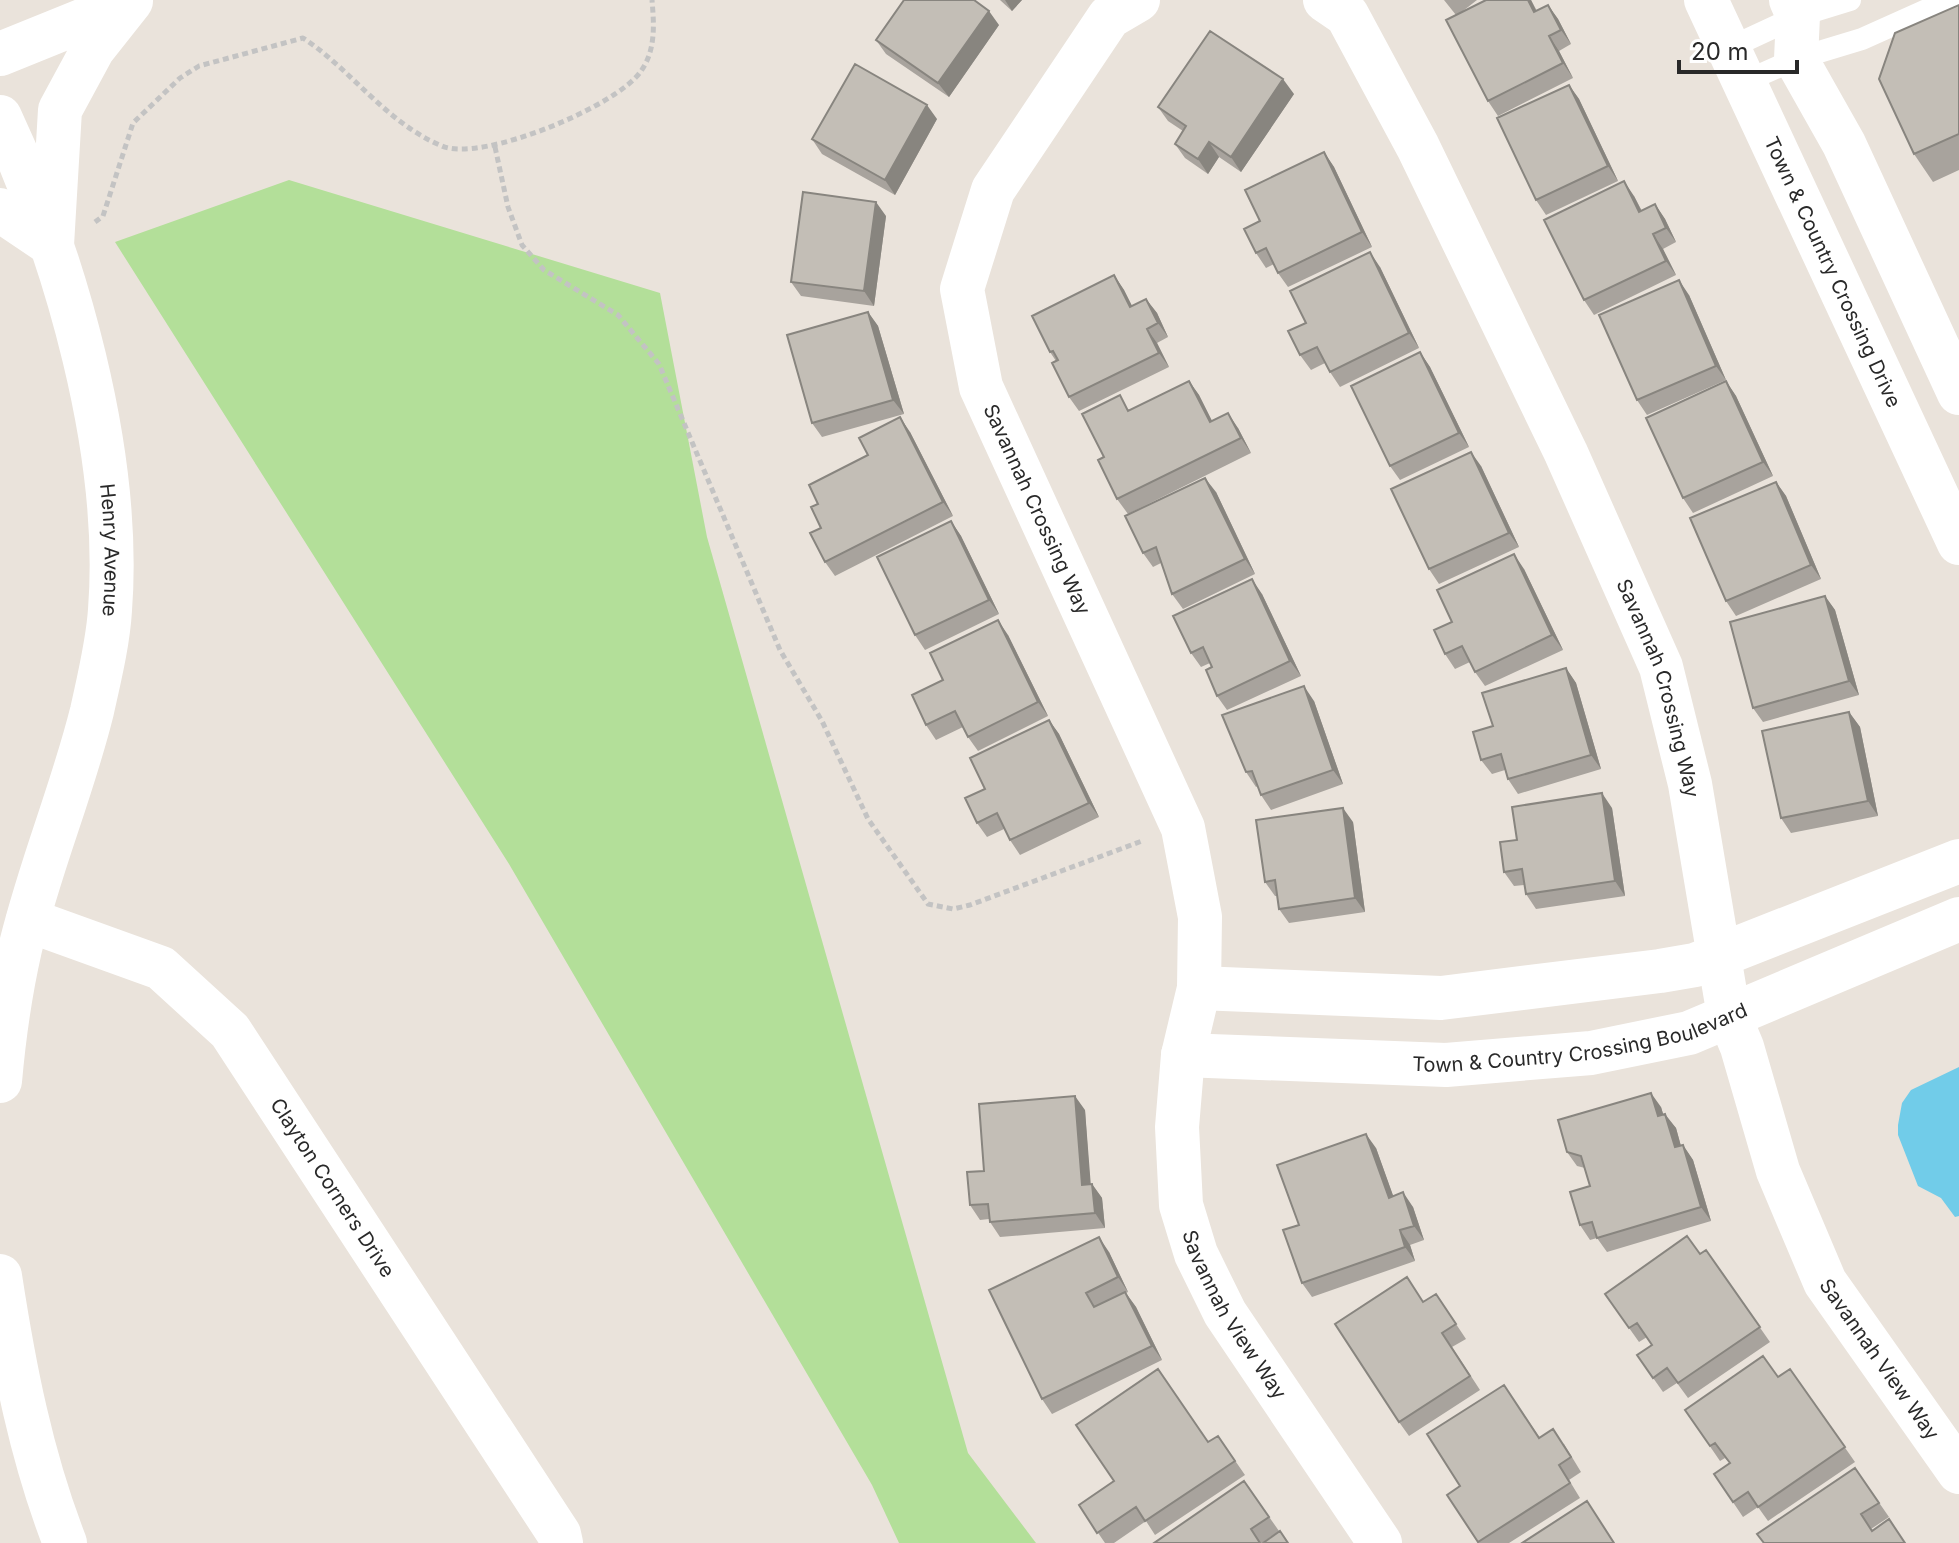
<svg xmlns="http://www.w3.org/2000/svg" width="1959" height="1543" viewBox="0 0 1959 1543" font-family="Inter,sans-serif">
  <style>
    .green { fill: #b3df99 }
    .water { fill: #71cce9 }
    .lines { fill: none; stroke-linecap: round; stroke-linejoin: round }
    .path { stroke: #c3c3c3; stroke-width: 5; stroke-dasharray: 6 4; stroke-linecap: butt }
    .service { stroke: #fff; stroke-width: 22 }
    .minor { stroke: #fff; stroke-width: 44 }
    .tertiary { stroke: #fff; stroke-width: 44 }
    .secondary { stroke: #fff; stroke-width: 44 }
    .wall { fill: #a8a39d }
    .shaded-wall { fill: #88857f }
    .building { fill: #c3beb6; stroke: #88857f; stroke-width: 2 }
    .labels { text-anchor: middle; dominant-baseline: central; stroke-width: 6; stroke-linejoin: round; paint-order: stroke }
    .street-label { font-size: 20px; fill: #292929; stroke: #fff }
  </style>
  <rect width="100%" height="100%" fill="#eae3db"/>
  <path class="green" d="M289,180L660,293L707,537L968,1453L1036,1543H899L872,1485L509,864L115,242Z"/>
  <path class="water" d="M1959,1067V1216L1955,1217L1941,1198L1918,1186L1898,1135V1125L1902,1103L1911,1090Z"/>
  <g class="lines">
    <path class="path" d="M495,147L508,207L522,245L544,270L618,315L659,364L780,650L822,721L868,819L928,904L953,909L970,905L1142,841
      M95,222L103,216L133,123L180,78L199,66L303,38C352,70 386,123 442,146C481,163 618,106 641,71C656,50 654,24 652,0"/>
    <path class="service" d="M1727,49L1798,16L1850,0
      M1744,82L1796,59L1862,39L1949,0"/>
    <g class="minor">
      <path id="s1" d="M1138,0L1109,17L993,190L962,289L981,387L1183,828L1200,917L1199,988L1183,1055L1177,1127L1181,1205L1196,1254L1225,1313L1380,1543"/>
      <path id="s2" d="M1325,0L1347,15L1418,147L1566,453L1661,667L1690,784L1729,1016L1742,1047L1778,1171L1825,1282L1959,1472"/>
      <path id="s3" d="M1706,0L1959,543"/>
      <path d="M1791,0L1798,16L1796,59L1844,144L1959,393"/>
      <path id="s4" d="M28,920L161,968L230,1031L559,1534L561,1543"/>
      <path d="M1199,988L1441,998L1660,971L1695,965L1959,861"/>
      <path id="s5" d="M1183,1055L1446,1065L1591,1053L1689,1033L1959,919"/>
    </g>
    <g class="tertiary">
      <path id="s6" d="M0,117C66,258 122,453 110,610C108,643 99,679 92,711C72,792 39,868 20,949C10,993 4,1036 0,1081"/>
      <path d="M0,1276C14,1367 31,1456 65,1543"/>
    </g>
    <path class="secondary" d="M0,54L131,1
      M0,210L52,245L60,110L93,49L131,1"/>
  </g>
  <path class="wall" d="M1000,0H1022L1012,11Z
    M1444,0H1477L1459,14L1531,0L1537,11L1548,5L1558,19L1571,44L1559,51L1573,78L1498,116L1488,101L1456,15Z
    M1959,5V170L1933,182L1914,154Z
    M999,25L949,97L886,54L876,40Z
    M1569,85L1579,99L1618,181L1546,215L1536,200Z
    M1294,94L1241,172L1219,157L1208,174L1185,158L1175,144L1183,131L1168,121L1158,107Z
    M937,119L895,195L822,154L812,139Z
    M1324,152L1334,167L1372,247L1288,287L1278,273L1274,264L1266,268L1256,253L1260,221Z
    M1634,196L1642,211L1655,204L1665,219L1676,242L1663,249L1676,275L1594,315L1584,300Z
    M886,216L874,306L801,296L791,282Z
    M1380,267L1419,348L1340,387L1330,372L1325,363L1311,370L1300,355L1306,323Z
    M1114,275L1124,290L1132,306L1146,299L1157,313L1168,337L1157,343L1169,367L1079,411L1069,397L1056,361L1050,352Z
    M1689,295L1726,380L1647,415L1637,400Z
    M868,312L878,326L904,414L822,437L812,423Z
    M1420,352L1430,367L1469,447L1400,480L1390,466Z
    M1189,381L1199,395L1212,421L1238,428L1251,453L1128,514L1117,499L1104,457L1130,410Z
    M1726,381L1736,396L1773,476L1693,513L1683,498Z
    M910,432L953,516L835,576L825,562L821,528L868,455Z
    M1481,466L1519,547L1439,584L1429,569Z
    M1776,482L1786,496L1821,579L1736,616L1726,601Z
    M1216,492L1255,574L1183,609L1172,594L1161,563L1153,567L1143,553Z
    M951,521L961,536L999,614L925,650L915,635Z
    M1524,569L1563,650L1485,686L1475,672L1470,662L1455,669L1445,654L1452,622Z
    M1262,594L1301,676L1227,710L1217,696L1212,667L1210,663L1201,667L1191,653Z
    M1825,596L1835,610L1859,695L1763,722L1753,708Z
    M1008,635L1048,716L978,751L968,737L963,727L936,740L926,725L943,680Z
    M1566,668L1576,683L1601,769L1518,794L1508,779L1505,770L1492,774L1481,760L1493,726Z
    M1314,701L1343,784L1271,810L1261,795L1258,786L1256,787L1246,772Z
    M1849,712L1860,727L1878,816L1791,833L1781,818Z
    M1049,720L1059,734L1099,817L1020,855L1010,840L1004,829L987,837L977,823L985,789Z
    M1612,808L1625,896L1536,909L1526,894L1524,885L1514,886L1504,872L1517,840Z
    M1353,822L1365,912L1289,923L1279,909L1277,896H1275L1265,882Z
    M1661,1107L1663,1114L1676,1128L1681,1146L1683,1145L1693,1160L1711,1221L1607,1252L1597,1238L1590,1240L1580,1225L1590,1186L1585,1168L1577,1166L1567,1152Z
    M1085,1110L1090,1184H1092L1102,1198L1105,1228L1000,1237L990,1222L989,1219L980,1220L970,1205L984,1171Z
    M1376,1148L1393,1196L1413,1207L1424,1240L1410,1245L1415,1261L1312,1297L1302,1283L1299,1225Z
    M1706,1250L1770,1342L1688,1398L1677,1383L1663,1392L1637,1355L1652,1345L1647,1337L1639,1342L1605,1294L1700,1254Z
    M1109,1252L1128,1292L1126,1293L1136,1307L1162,1360L1052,1414L1042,1399L989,1290Z
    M1436,1294L1466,1339L1452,1347L1480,1390L1409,1436L1399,1422L1424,1302Z
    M1790,1369L1855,1462L1768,1521L1758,1507L1743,1517L1714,1474L1730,1463L1725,1458L1720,1461L1685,1410L1778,1377Z
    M1504,1385L1540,1438L1564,1444L1581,1472L1569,1480L1580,1498L1509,1543H1478L1447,1495L1460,1486Z
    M1218,1436L1245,1475L1155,1535L1146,1521L1114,1543H1105L1079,1505L1208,1442Z
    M1855,1468L1889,1517L1871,1529L1872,1531L1906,1543H1764Z
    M1244,1481L1279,1531L1262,1543H1154Z"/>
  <path class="shaded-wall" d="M1005,0H1022L1012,11Z
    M1528,0H1531L1544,27L1534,12Z
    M1548,5L1558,19L1571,44L1561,30Z
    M989,11L999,25L949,97L938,83Z
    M1549,36L1559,51L1573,78L1563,63Z
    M1283,79L1294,94L1241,172L1231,157Z
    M1569,85L1579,99L1618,181L1608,166Z
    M927,105L937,119L895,195L885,180Z
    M1209,142L1219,157L1208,174L1198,159Z
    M1324,152L1334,167L1372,247L1362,232Z
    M1624,181L1634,196L1649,226L1639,212Z
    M876,202L886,216L874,306L864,291Z
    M1655,204L1665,219L1676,242L1666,228Z
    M1653,234L1663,249L1676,275L1666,261Z
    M1370,252L1380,267L1419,348L1409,333Z
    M1114,275L1124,290L1140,322L1130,307Z
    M1679,280L1689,295L1726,380L1716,366Z
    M1146,299L1157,313L1168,337L1158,323Z
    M868,312L878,326L904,414L893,400Z
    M1147,329L1157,343L1169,367L1159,353Z
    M1420,352L1430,367L1469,447L1459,433Z
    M1189,381L1199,395L1220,437L1210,422Z
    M1726,381L1736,396L1773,476L1763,462Z
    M1228,413L1238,428L1251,453L1241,438Z
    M900,417L910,432L953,516L943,502Z
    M1471,452L1481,466L1519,547L1509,533Z
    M1205,478L1216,492L1255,574L1245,559Z
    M1776,482L1786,496L1821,579L1811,565Z
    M951,521L961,536L999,614L989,600Z
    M1514,554L1524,569L1563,650L1552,635Z
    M1252,579L1262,594L1301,676L1290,661Z
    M1825,596L1835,610L1859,695L1849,681Z
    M998,620L1008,635L1048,716L1038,702Z
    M1566,668L1576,683L1601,769L1591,755Z
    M1304,686L1314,701L1343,784L1333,770Z
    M1849,712L1860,727L1878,816L1868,801Z
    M1049,720L1059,734L1099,817L1089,803Z
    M1602,793L1612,808L1625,896L1615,881Z
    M1343,808L1353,822L1365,912L1355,898Z
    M1651,1093L1661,1107L1668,1130L1658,1116Z
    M1075,1096L1085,1110L1092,1200L1082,1185Z
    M1665,1114L1676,1128L1685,1161L1675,1147Z
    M1366,1134L1376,1148L1399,1212L1389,1198Z
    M1683,1145L1693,1160L1711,1221L1701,1207Z
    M1092,1184L1102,1198L1105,1228L1095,1213Z
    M1403,1192L1413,1207L1424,1240L1414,1226Z
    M1400,1230L1410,1245L1415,1261L1405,1247Z
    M1099,1237L1109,1252L1128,1292L1118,1277Z
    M1125,1292L1136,1307L1162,1360L1152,1346Z"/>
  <path class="building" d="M904,0H974L989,11L938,83L876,40Z
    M1486,0H1528L1534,12L1548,5L1561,30L1549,36L1563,63L1488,101L1446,20Z
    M1959,5V134L1914,154L1879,79L1895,33Z
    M1210,31L1283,79L1231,157L1209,142L1198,159L1175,144L1186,126L1158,107Z
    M855,64L927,105L885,180L812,139Z
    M1569,85L1608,166L1536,200L1497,118Z
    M1324,152L1362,232L1278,273L1266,248L1256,253L1244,229L1260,221L1245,190Z
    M1624,181L1639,212L1655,204L1666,228L1653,234L1666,261L1584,300L1544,220Z
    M803,192L876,202L864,291L791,282Z
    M1370,252L1409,333L1330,372L1317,347L1300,355L1288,331L1306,323L1290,291Z
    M1114,275L1130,307L1146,299L1158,323L1147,329L1159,353L1069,397L1052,363L1058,360L1053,351L1050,352L1032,316Z
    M1679,280L1716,366L1637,400L1599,315Z
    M868,312L893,400L812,423L787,335Z
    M1420,352L1459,433L1390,466L1351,386Z
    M1189,381L1210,422L1228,413L1241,438L1117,499L1098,460L1104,457L1082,414L1120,395L1128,411Z
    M1726,381L1763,462L1683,498L1646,418Z
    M900,417L943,502L825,562L810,533L821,528L811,507L818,504L809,485L868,455L859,438Z
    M1471,452L1509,533L1429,569L1391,489Z
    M1205,478L1245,559L1172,594L1156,547L1143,553L1125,516Z
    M1776,482L1811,565L1726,601L1690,518Z
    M951,521L989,600L915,635L877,557Z
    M1514,554L1552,635L1475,672L1462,646L1445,654L1434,630L1452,622L1437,590Z
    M1252,579L1290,661L1217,696L1206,670L1212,667L1203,647L1191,653L1173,616Z
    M1825,596L1849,681L1753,708L1730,622Z
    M998,620L1038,702L968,737L955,711L926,725L912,695L943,680L930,653Z
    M1566,668L1591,755L1508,779L1501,754L1481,760L1473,732L1493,726L1482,693Z
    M1304,686L1333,770L1261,795L1252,771L1246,772L1222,715Z
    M1849,712L1868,801L1781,818L1762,731Z
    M1049,720L1089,803L1010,840L997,813L977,823L965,798L985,789L970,758Z
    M1602,793L1615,881L1526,894L1522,869L1504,872L1500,842L1517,840L1512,807Z
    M1343,808L1355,898L1279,909L1275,880L1265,882L1256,820Z
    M1651,1093L1658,1116L1665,1114L1675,1147L1683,1145L1701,1207L1597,1238L1592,1222L1580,1225L1570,1192L1590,1186L1581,1156L1567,1152L1558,1120Z
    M1075,1096L1082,1185L1092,1184L1095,1213L990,1222L988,1204L970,1205L967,1172L984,1171L979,1104Z
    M1366,1134L1389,1198L1403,1192L1414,1226L1400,1230L1405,1247L1302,1283L1283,1230L1299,1225L1277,1165Z
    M1687,1236L1700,1254L1706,1250L1760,1327L1678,1383L1667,1368L1653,1378L1637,1355L1652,1345L1637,1323L1629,1328L1605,1294Z
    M1099,1237L1118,1277L1086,1293L1094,1307L1125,1292L1152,1346L1042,1399L989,1290Z
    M1407,1277L1423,1302L1436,1294L1456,1324L1442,1333L1470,1376L1399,1422L1335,1324Z
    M1763,1356L1778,1377L1790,1369L1845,1447L1758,1507L1748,1492L1733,1502L1714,1474L1730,1463L1715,1443L1710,1446L1685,1410Z
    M1158,1369L1208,1442L1218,1436L1235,1461L1145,1521L1136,1507L1097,1533L1079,1505L1114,1481L1076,1425Z
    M1504,1385L1539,1438L1553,1429L1571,1457L1559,1465L1570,1483L1478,1542L1447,1495L1460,1486L1427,1434Z
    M1855,1468L1879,1503L1861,1514L1872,1531L1889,1519L1905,1543H1764L1757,1534Z
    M1244,1481L1269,1517L1251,1529L1260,1543H1154Z
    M1587,1501L1614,1543H1522Z
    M1280,1531L1288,1543H1263Z"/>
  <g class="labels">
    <g class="street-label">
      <text stroke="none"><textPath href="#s3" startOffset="300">Town &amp; Country Crossing Drive</textPath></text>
      <text stroke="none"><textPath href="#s1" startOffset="580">Savannah Crossing Way</textPath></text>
      <text stroke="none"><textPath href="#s6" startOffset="450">Henry Avenue</textPath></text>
      <text stroke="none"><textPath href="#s2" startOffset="770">Savannah Crossing Way</textPath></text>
      <text stroke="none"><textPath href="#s5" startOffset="400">Town &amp; Country Crossing Boulevard</textPath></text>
      <text stroke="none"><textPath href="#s4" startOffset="422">Clayton Corners Drive</textPath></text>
      <text stroke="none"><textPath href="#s1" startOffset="1434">Savannah View Way</textPath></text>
      <text stroke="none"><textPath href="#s2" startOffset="1484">Savannah View Way</textPath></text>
    </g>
  </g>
  <path d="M1679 60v12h118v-12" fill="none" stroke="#292929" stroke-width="4"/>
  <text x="1691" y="60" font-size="24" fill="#292929" stroke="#ffffff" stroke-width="6" paint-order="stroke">20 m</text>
</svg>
